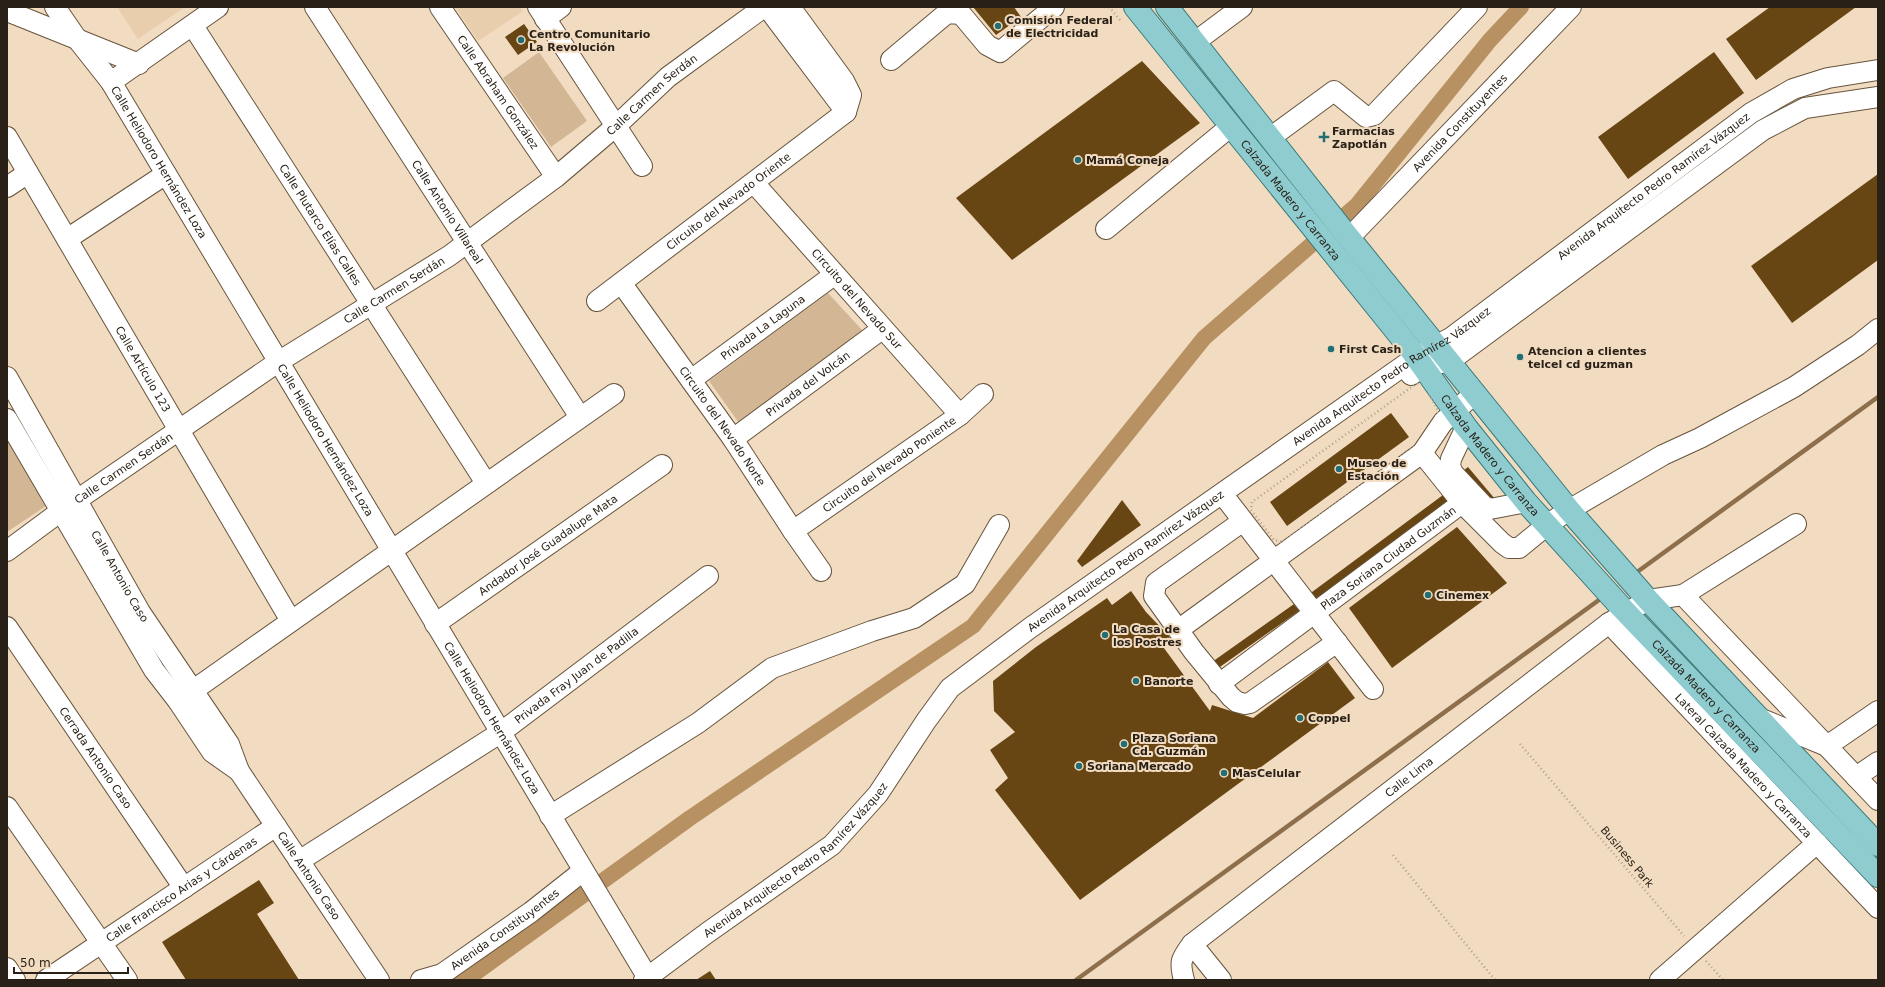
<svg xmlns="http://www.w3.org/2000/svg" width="1885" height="987" viewBox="0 0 1885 987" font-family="'DejaVu Sans',sans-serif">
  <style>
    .built { fill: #e9ceae }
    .green { fill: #d3b795 }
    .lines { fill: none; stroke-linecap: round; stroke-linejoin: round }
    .stream { stroke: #8d6f4c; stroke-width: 4.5 }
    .canal { stroke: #b89162; stroke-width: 16 }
    .building { fill: #684614 }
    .minor-casing { stroke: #67543d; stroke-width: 22 }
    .major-casing { stroke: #397a7a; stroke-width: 24 }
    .path { stroke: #b09f8a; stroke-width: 2.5; stroke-dasharray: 1 3; stroke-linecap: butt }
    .minor { stroke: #fff; stroke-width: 20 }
    .major { stroke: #8eccd0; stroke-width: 22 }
    .poi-dot { fill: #236e72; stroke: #f2dcc1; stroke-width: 1.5 }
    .labels { text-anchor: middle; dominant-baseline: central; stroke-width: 4; stroke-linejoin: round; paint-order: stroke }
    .poi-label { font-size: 11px; font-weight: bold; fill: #292117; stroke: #f2dcc1; text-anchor: start }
    .street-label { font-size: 11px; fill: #292117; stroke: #f2dcc1 }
  </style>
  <rect width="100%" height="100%" fill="#f2dcc1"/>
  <path class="built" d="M117,7H185L138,39Z
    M455,7H520L523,11L478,41Z"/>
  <path class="green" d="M539,52L587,121L551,147L503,78Z
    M828,293L863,331L739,423L709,381Z
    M7,439L46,506L7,532Z"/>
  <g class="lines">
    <path class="stream" d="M1633,575L1878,397
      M1076,980L1603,597"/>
    <path class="canal" d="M458,980L474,974L690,818L973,626L1204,338L1357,205L1490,40L1521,7"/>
  </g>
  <path class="building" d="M973,7H1014L1021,17L996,35Z
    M1770,7H1856L1756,80L1726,39Z
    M524,24L537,42L518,55L505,37Z
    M1714,52L1744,93L1628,179L1598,137Z
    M1142,61L1200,123L1012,260L956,198Z
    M1878,174V260L1792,323L1751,266Z
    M1391,413L1409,437L1287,526L1270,502Z
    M1468,467L1495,499L1486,506L1459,474Z
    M1443,495L1448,503L1313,602L1308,595Z
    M1122,500L1141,525L1082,567L1077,561Z
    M1457,527L1507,583L1392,668L1349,608Z
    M1131,591L1146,612L1170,637L1161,644L1210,711L1212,705L1253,718L1328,662L1355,698L1080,900L995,790L1008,778L990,750L1015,732L994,711L993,681L1036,647L1107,598L1112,605Z
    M1294,604L1299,611L1217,669L1212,662Z
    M259,880L274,903L257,914L299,980H186L162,942Z
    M710,971L716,980H696Z"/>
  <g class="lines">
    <g class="minor-casing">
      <g id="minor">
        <path id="s1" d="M55,7L77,39L111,82L648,978"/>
        <path id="s2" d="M315,7L580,417"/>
        <path id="s3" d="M440,7L556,177"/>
        <path d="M538,7L642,166"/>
        <path d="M767,7L846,112"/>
        <path d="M7,11L139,64"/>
        <path d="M545,19L561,7"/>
        <path id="s4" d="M193,26L486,483"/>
        <path d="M1195,42L1242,7"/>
        <path d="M891,60L947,13L961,14L987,45L1000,52L1054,7"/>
        <path d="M111,82L218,7"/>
        <path id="s5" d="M7,137L291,621"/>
        <path d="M1270,138L1334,91L1366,117L1374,115L1477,7"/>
        <path id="s6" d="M754,183L960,415"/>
        <path d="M7,187L28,173"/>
        <path d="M1106,229L1231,126"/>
        <path id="s7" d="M1349,238L1571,7"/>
        <path d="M67,239L166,174"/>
        <path id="s8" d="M622,284L733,439L793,531L821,571"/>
        <path id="s9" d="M597,301L846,112L851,95L844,81L790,7"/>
        <path d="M1411,375L1423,367L1450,361L1763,130L1805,108L1878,97"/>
        <path id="s10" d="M7,377L140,612L229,744L239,771L379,980"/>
        <path id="s11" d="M691,380L834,275"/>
        <path d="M7,419L154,670L178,701L212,752L239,771"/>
        <path d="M1466,427L1451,459L1450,466L1453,473L1484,506L1490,509L1526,502"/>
        <path id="s12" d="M733,439L882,329"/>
        <path d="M1422,453L1462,503L1502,543L1509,548H1519L1547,525L1569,510L1663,455L1700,438L1794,387L1858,345L1878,329"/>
        <path d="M1227,500L1373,689"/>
        <path d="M1243,521L1156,583L1154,596L1194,652L1231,697L1237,702L1245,704L1250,703L1337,642"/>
        <path id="s13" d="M793,531L960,415L983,394"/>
        <path id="s14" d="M7,551L61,511L278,362L449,256L556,177L616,126L668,77L764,7"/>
        <path d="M1683,595L1796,524"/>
        <path id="s15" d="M1609,623L1878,908"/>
        <path id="s16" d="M435,624L662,465"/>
        <path id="s17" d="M7,627L184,888"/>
        <path d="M1178,630L1422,453L1443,422L1475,393"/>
        <path id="s18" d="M1219,684L1462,503"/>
        <path d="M178,701L614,394"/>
        <path d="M1759,718L1827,746L1878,711"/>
        <path d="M1856,777L1878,762"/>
        <path d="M7,807L127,980"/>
        <path d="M550,816L698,723L772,668L872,631L914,618L965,584L999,525"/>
        <path id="s19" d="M299,861L500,733L708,576"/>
        <path d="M1192,944L1221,980"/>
        <path d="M7,968L15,980"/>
        <path id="s20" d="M46,980L276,826"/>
        <path id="s21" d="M421,980L442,974L531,912L583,871"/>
        <path id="s22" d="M644,980L707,933L832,845L878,794L926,721L950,688L1030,628L1416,357L1452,337L1751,113L1793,89L1828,78L1878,70"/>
        <path id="s23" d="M1184,980C1179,961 1181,959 1192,944L1609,623L1648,600L1683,595L1878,800"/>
        <path d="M1660,980L1817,843"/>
      </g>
    </g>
    <g class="major-casing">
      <g id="major">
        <path id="s24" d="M1135,7L1409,347L1466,427L1526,502L1621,607L1878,876"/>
        <path d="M1167,7L1345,233L1569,510L1648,600L1878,845"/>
      </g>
    </g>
    <path class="path" d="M1109,7L1120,20
      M1424,378L1431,388L1428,392L1438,410L1436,424L1427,438L1282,542L1274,540L1251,510L1252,502Z
      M1520,744L1684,936
      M1393,855L1495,980
      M1706,961L1723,980"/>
    <use href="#minor" class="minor"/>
    <use href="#major" class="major"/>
  </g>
  <g class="poi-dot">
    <circle cx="998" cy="26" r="4"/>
    <circle cx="521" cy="40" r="4"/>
    <path d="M1322 131h4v4h4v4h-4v4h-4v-4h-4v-4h4z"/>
    <circle cx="1078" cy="160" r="4"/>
    <circle cx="1331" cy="349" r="4"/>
    <circle cx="1520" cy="357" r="4"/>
    <circle cx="1339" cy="469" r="4"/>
    <circle cx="1428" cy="595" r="4"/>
    <circle cx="1105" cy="635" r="4"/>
    <circle cx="1136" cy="681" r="4"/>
    <circle cx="1300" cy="718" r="4"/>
    <circle cx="1124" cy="744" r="4"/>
    <circle cx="1079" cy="766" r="4"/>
    <circle cx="1224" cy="773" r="4"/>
  </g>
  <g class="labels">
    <g class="poi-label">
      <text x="1006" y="20">Comisión Federal<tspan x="1006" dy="13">de Electricidad</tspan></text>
      <text x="529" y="34">Centro Comunitario<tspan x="529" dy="13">La Revolución</tspan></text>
      <text x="1332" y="131">Farmacias<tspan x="1332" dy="13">Zapotlán</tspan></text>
      <text x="1086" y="160">Mamá Coneja</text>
      <text x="1339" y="349">First Cash</text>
      <text x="1528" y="351">Atencion a clientes<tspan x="1528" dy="13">telcel cd guzman</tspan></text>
      <text x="1347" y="463">Museo de<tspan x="1347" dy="13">Estación</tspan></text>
      <text x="1436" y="595">Cinemex</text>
      <text x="1113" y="629">La Casa de<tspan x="1113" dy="13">los Postres</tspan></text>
      <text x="1144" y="681">Banorte</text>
      <text x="1308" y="718">Coppel</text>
      <text x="1132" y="738">Plaza Soriana<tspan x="1132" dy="13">Cd. Guzmán</tspan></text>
      <text x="1087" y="766">Soriana Mercado</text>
      <text x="1232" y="773">MasCelular</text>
    </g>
    <g class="street-label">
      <text stroke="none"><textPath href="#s3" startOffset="103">Calle Abraham González</textPath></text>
      <text stroke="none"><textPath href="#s14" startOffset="791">Calle Carmen Serdán</textPath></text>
      <text stroke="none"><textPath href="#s7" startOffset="160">Avenida Constituyentes</textPath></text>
      <text stroke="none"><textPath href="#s1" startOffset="187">Calle Heliodoro Hernández Loza</textPath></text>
      <text stroke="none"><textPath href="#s22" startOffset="1293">Avenida Arquitecto Pedro Ramírez Vázquez</textPath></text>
      <text stroke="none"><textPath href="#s24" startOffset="248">Calzada Madero y Carranza</textPath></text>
      <text stroke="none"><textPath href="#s9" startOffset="165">Circuito del Nevado Oriente</textPath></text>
      <text stroke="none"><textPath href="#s2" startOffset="244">Calle Antonio Villareal</textPath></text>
      <text stroke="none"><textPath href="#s4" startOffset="236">Calle Plutarco Elías Calles</textPath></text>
      <text stroke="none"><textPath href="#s14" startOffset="467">Calle Carmen Serdán</textPath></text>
      <text stroke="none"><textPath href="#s6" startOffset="155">Circuito del Nevado Sur</textPath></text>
      <text stroke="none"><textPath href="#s11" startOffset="89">Privada La Laguna</textPath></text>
      <text stroke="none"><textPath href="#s5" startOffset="269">Calle Artículo 123</textPath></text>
      <text stroke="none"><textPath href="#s22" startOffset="969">Avenida Arquitecto Pedro Ramírez Vázquez</textPath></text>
      <text stroke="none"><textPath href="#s12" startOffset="93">Privada del Volcán</textPath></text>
      <text stroke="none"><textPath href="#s8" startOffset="174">Circuito del Nevado Norte</textPath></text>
      <text stroke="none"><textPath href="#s1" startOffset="511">Calle Heliodoro Hernández Loza</textPath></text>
      <text stroke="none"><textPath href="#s24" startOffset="572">Calzada Madero y Carranza</textPath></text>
      <text stroke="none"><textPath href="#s13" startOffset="117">Circuito del Nevado Poniente</textPath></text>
      <text stroke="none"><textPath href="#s14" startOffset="143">Calle Carmen Serdán</textPath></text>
      <text stroke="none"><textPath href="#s16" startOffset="138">Andador José Guadalupe Mata</textPath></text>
      <text stroke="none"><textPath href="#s18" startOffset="211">Plaza Soriana Ciudad Guzmán</textPath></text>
      <text stroke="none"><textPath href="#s22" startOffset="645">Avenida Arquitecto Pedro Ramírez Vázquez</textPath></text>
      <text stroke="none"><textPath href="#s10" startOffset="229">Calle Antonio Caso</textPath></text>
      <text stroke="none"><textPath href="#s19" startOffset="334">Privada Fray Juan de Padilla</textPath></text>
      <text stroke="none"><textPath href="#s24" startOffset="896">Calzada Madero y Carranza</textPath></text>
      <text stroke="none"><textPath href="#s1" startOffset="835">Calle Heliodoro Hernández Loza</textPath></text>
      <text stroke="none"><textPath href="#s17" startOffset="158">Cerrada Antonio Caso</textPath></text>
      <text stroke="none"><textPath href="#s15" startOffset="196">Lateral Calzada Madero y Carranza</textPath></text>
      <text stroke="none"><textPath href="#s23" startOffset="313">Calle Lima</textPath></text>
      <text transform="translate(1627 857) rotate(50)">Business Park</text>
      <text stroke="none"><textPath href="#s22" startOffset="194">Avenida Arquitecto Pedro Ramírez Vázquez</textPath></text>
      <text stroke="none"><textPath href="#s10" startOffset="584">Calle Antonio Caso</textPath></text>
      <text stroke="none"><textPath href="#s20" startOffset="163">Calle Francisco Arias y Cárdenas</textPath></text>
      <text stroke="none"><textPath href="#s21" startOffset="99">Avenida Constituyentes</textPath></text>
    </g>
  </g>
  <rect width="1885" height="987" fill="none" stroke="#292117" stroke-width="16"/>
  <path d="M14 967v6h114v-6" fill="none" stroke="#292117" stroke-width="2"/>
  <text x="20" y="967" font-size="12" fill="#292117" stroke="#f2dcc1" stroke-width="3" paint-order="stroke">50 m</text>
</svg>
